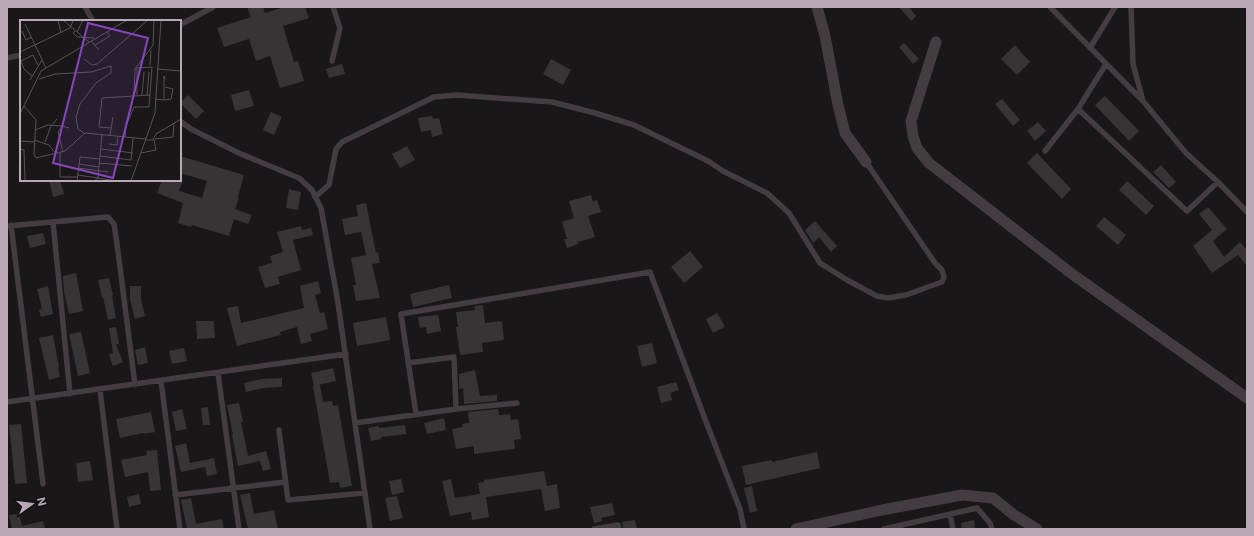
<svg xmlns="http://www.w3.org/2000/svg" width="1254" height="536" viewBox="0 0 1254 536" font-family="Inter,sans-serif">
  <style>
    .building { fill: #383436 }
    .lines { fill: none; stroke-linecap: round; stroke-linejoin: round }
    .lane { stroke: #433c41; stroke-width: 5.5 }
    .street { stroke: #433c41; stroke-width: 11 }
    .inset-road { fill: none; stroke: #595157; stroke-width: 1 }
    .view { fill: #8845bd; fill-opacity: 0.15; stroke: #8845bd; stroke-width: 2 }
    .inset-edge { fill: none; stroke: #baa8b6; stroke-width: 2 }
  </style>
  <rect width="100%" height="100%" fill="#191718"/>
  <path class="building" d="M247,7H263L265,13L284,7H305L309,18L283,26L294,62L298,61L304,81L280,88L270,56L256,61L249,39L224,47L217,28L251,17Z
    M899,7H909L916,16L911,21Z
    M904,43L919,59L913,64L899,47Z
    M1015,45L1030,62L1017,75L1001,59Z
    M551,59L571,70L563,85L543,74Z
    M342,64L345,74L329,78L326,69Z
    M249,90L254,106L235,111L231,95Z
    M188,95L204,111L196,119L180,103Z
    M1105,96L1139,131L1129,141L1095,105Z
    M1002,99L1020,120L1013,126L995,104Z
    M271,112L282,117L274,135L263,130Z
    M432,116L433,119L439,118L443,134L432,137L431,130L421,132L418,118Z
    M1038,122L1046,131L1035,141L1027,131Z
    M407,146L415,160L400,168L392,154Z
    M1037,153L1071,189L1062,199L1027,163Z
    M180,156L244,175L238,197L239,198L235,209L252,215L248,224L234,219L229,236L192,225L191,227L178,223L183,203L157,193L162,180H183L179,191L202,198L207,181L180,173Z
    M1161,165L1176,182L1169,188L1153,172Z
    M49,180H60L64,194L53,197Z
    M1127,181L1154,206L1146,215L1119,190Z
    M289,189L301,192L298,210L286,208Z
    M591,195L593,202L597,200L601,212L588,216L595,237L578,242V244L567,248L564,239H567L562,222L574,218L569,201Z
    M366,203L376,253L378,252L380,263L372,264L380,298L356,301L353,285H356L351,258L366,255L361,232L345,235L342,219L358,216L356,205Z
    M1208,207L1227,229L1213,241L1224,257L1240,242L1247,250V266L1238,255L1212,273L1193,246L1212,230L1199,214Z
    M1104,217L1126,235L1118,245L1096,226Z
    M815,221L837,246L831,252L819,237L813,243L805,230Z
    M301,226L302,230L311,228L313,235L293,240L301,270L278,277L280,284L265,288L258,267L272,263L270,256L283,252L277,232Z
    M43,233L46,244L30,248L27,236Z
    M690,251L703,267L684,283L671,267Z
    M76,273L83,311L69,314L64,292L63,276Z
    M109,278L113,295H112L116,318L108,320L103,297L102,298L98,280Z
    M318,281L321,293L315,295L320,313L324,312L328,329L310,334L312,341L301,344L297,327L280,332L281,335L237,346L227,308L238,306L241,323L304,308L300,286Z
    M449,285L452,298L413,307L410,294Z
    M48,286L53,314L41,317L39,310L42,309L37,289Z
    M130,286H141V300L145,316L135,319L130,300Z
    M483,305L485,323L502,321L504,340L482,343L483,352L460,355L456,327H458L456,312L475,310L474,306Z
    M717,313L725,327L713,333L706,319Z
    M438,315L441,331L427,334L426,327L420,328L418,317Z
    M386,317L390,340L357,346L353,323Z
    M196,321H214L215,338L197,339Z
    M116,327L119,344H116L123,362L113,366L109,355L113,353L109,328Z
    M81,332L90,373L78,376L69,334Z
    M53,335L59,367H58L60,377L49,380L39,338Z
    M652,343L657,363L642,367L637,346Z
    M145,347L148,363L138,365L135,350Z
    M184,348L187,361L172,364L169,351Z
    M333,368L336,381L314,386L311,373Z
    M475,370L480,396L497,395V401L464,404L463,388L459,389V374Z
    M282,378V387L264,388L246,392L244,383L262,379Z
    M676,382L679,390L670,393L672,400L661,403L657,387Z
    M320,385L323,402L332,401L333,406L338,405L352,486L340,488L339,482L330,483L313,386Z
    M239,403L243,422H241L248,456L266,451L271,469L263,471L260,461L238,466L232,435H233L227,405Z
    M208,407L210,425H203L201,408Z
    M182,409L187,429L176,431L172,412Z
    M498,409L499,415L510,414L511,420L518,419L521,439L514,440L515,449L474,454V446L456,449L452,429L463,427L462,424L469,423L468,412Z
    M151,412L155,432L144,434L143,433L120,438L116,419Z
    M444,418L446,430L427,434L424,423Z
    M21,424L27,483L15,484L9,425Z
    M405,425L406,434L381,437V439L371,441L368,428L379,426V428Z
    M186,443L190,463L214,458L217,474L207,476L205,467L181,472L175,446Z
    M157,450L161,490L150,491L148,472L125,477L121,460L147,455L146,451Z
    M817,452L820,468L746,485L742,466L772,460V462Z
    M90,461L93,480L78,482L76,463Z
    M544,471L547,486L557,484L560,508L545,511L541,489L486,497L489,517L472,520L471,512L450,516L442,481L451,479L455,498L480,494L478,483L484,482V480Z
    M401,479L404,492L392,495L389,481Z
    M752,486L757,511L750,513L744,488Z
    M250,493L254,514L274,510L278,529H248L240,495Z
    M139,494L141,504L129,507L127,497Z
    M397,496L403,518L390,521L385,498Z
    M191,498L196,524L222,519L224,529H187L181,500Z
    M612,503L615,515L601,518L602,521L594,523L590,507Z
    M19,514L22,526L43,521L45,529H12L9,515Z
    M635,520L637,529H623L622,522Z
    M974,520L975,529H962L961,523Z"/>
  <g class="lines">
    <path class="lane" d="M85,7L93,21
      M1050,7L1143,101L1186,153L1218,182L1247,212
      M1131,7L1133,64L1143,101
      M180,25L213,7
      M1090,48L1115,7
      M7,58L21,55
      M332,61L340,28L333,7
      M1078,109L1187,211L1218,182
      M180,121L191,129L241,154L299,178L312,190L321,208L338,303L370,529
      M1045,151L1078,109L1106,64
      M315,197L329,185L336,149L342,142L434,97L457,95L552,102L595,113L634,125L708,161L723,171L767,193L789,213L820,263L847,280L877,296L888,298L906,295L942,282L944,277L942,270L935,263L866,162
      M53,222L70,394
      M11,225L43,484
      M7,226L108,217L114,224L117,244L135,385
      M408,363L454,357L456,409
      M218,373L239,529
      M161,381L180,529
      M100,390L117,529
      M7,402L346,354
      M416,414L401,314L650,272L708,427L740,509L744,529
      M355,423L456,409L517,403
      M279,430L288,500L365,493
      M175,495L285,482
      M950,514L953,529
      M594,529L618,525L619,529
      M884,529L977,508L990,523L992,529"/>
    <path class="street" d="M817,7L825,36L838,105L845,133L866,162
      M936,42L911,121L913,136L917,148L929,163L1072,274L1247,398
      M796,529L882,510L962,495L993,498L1014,515L1037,529"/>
  </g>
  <g transform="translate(20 20)">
    <rect width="161" height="161" fill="#191718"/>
    <path class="inset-road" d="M38,0L41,13M43,0L69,22M5,4L26,48M2,11L6,20L12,17M55,11L53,13L57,17L74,18M57,12L63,0M71,21L79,30M75,25L90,16L87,12M0,32L50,8L53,1M64,39L72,45L77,44L128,0M130,45L131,30M137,49L161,51M12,56L4,49L1,41L13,35L18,45M161,56V78M19,59L35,54L71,52L91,46V53L76,63L60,84L56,97L58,109L64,113M10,60L22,40M114,75L115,49L133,25L134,0M122,75L124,52M127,75L129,52M135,79L144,80V56L145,59M144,80L151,79L153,69L145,67M4,86L16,100L14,134L16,138L45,131L65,113L126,119M0,94L21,51L107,0M91,108L79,107L82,78L130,75M15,110L28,105L42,106M90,115L93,97M105,117L106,106L114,87H129L132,47L117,48V75M135,119L153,117L154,103M14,120L29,125L36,134M126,120H133L136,114L161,99M0,121L14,122M25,122L31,106L37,99M89,124L97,125L98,116M0,129L4,130L5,161M81,129L113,133M43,132L38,112L42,106L49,108M40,133V157H57M121,133L136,130L134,120M80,136L111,140L113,118M79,143L112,146M59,144L79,147M58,148L88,152M58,155L97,161M57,161L60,137L80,139M74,161L78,158L82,114M111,161L135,93L141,0"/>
    <path class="view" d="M68,3L128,18L93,158L33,143Z"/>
    <rect width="161" height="161" class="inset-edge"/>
  </g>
  <rect width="1254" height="536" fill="none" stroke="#baa8b6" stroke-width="16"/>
  <g transform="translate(32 504) rotate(76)" stroke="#141213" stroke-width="3" paint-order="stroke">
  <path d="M0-3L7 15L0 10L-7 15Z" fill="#baa8b6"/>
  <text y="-6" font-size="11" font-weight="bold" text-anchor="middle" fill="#baa8b6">N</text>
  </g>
</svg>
